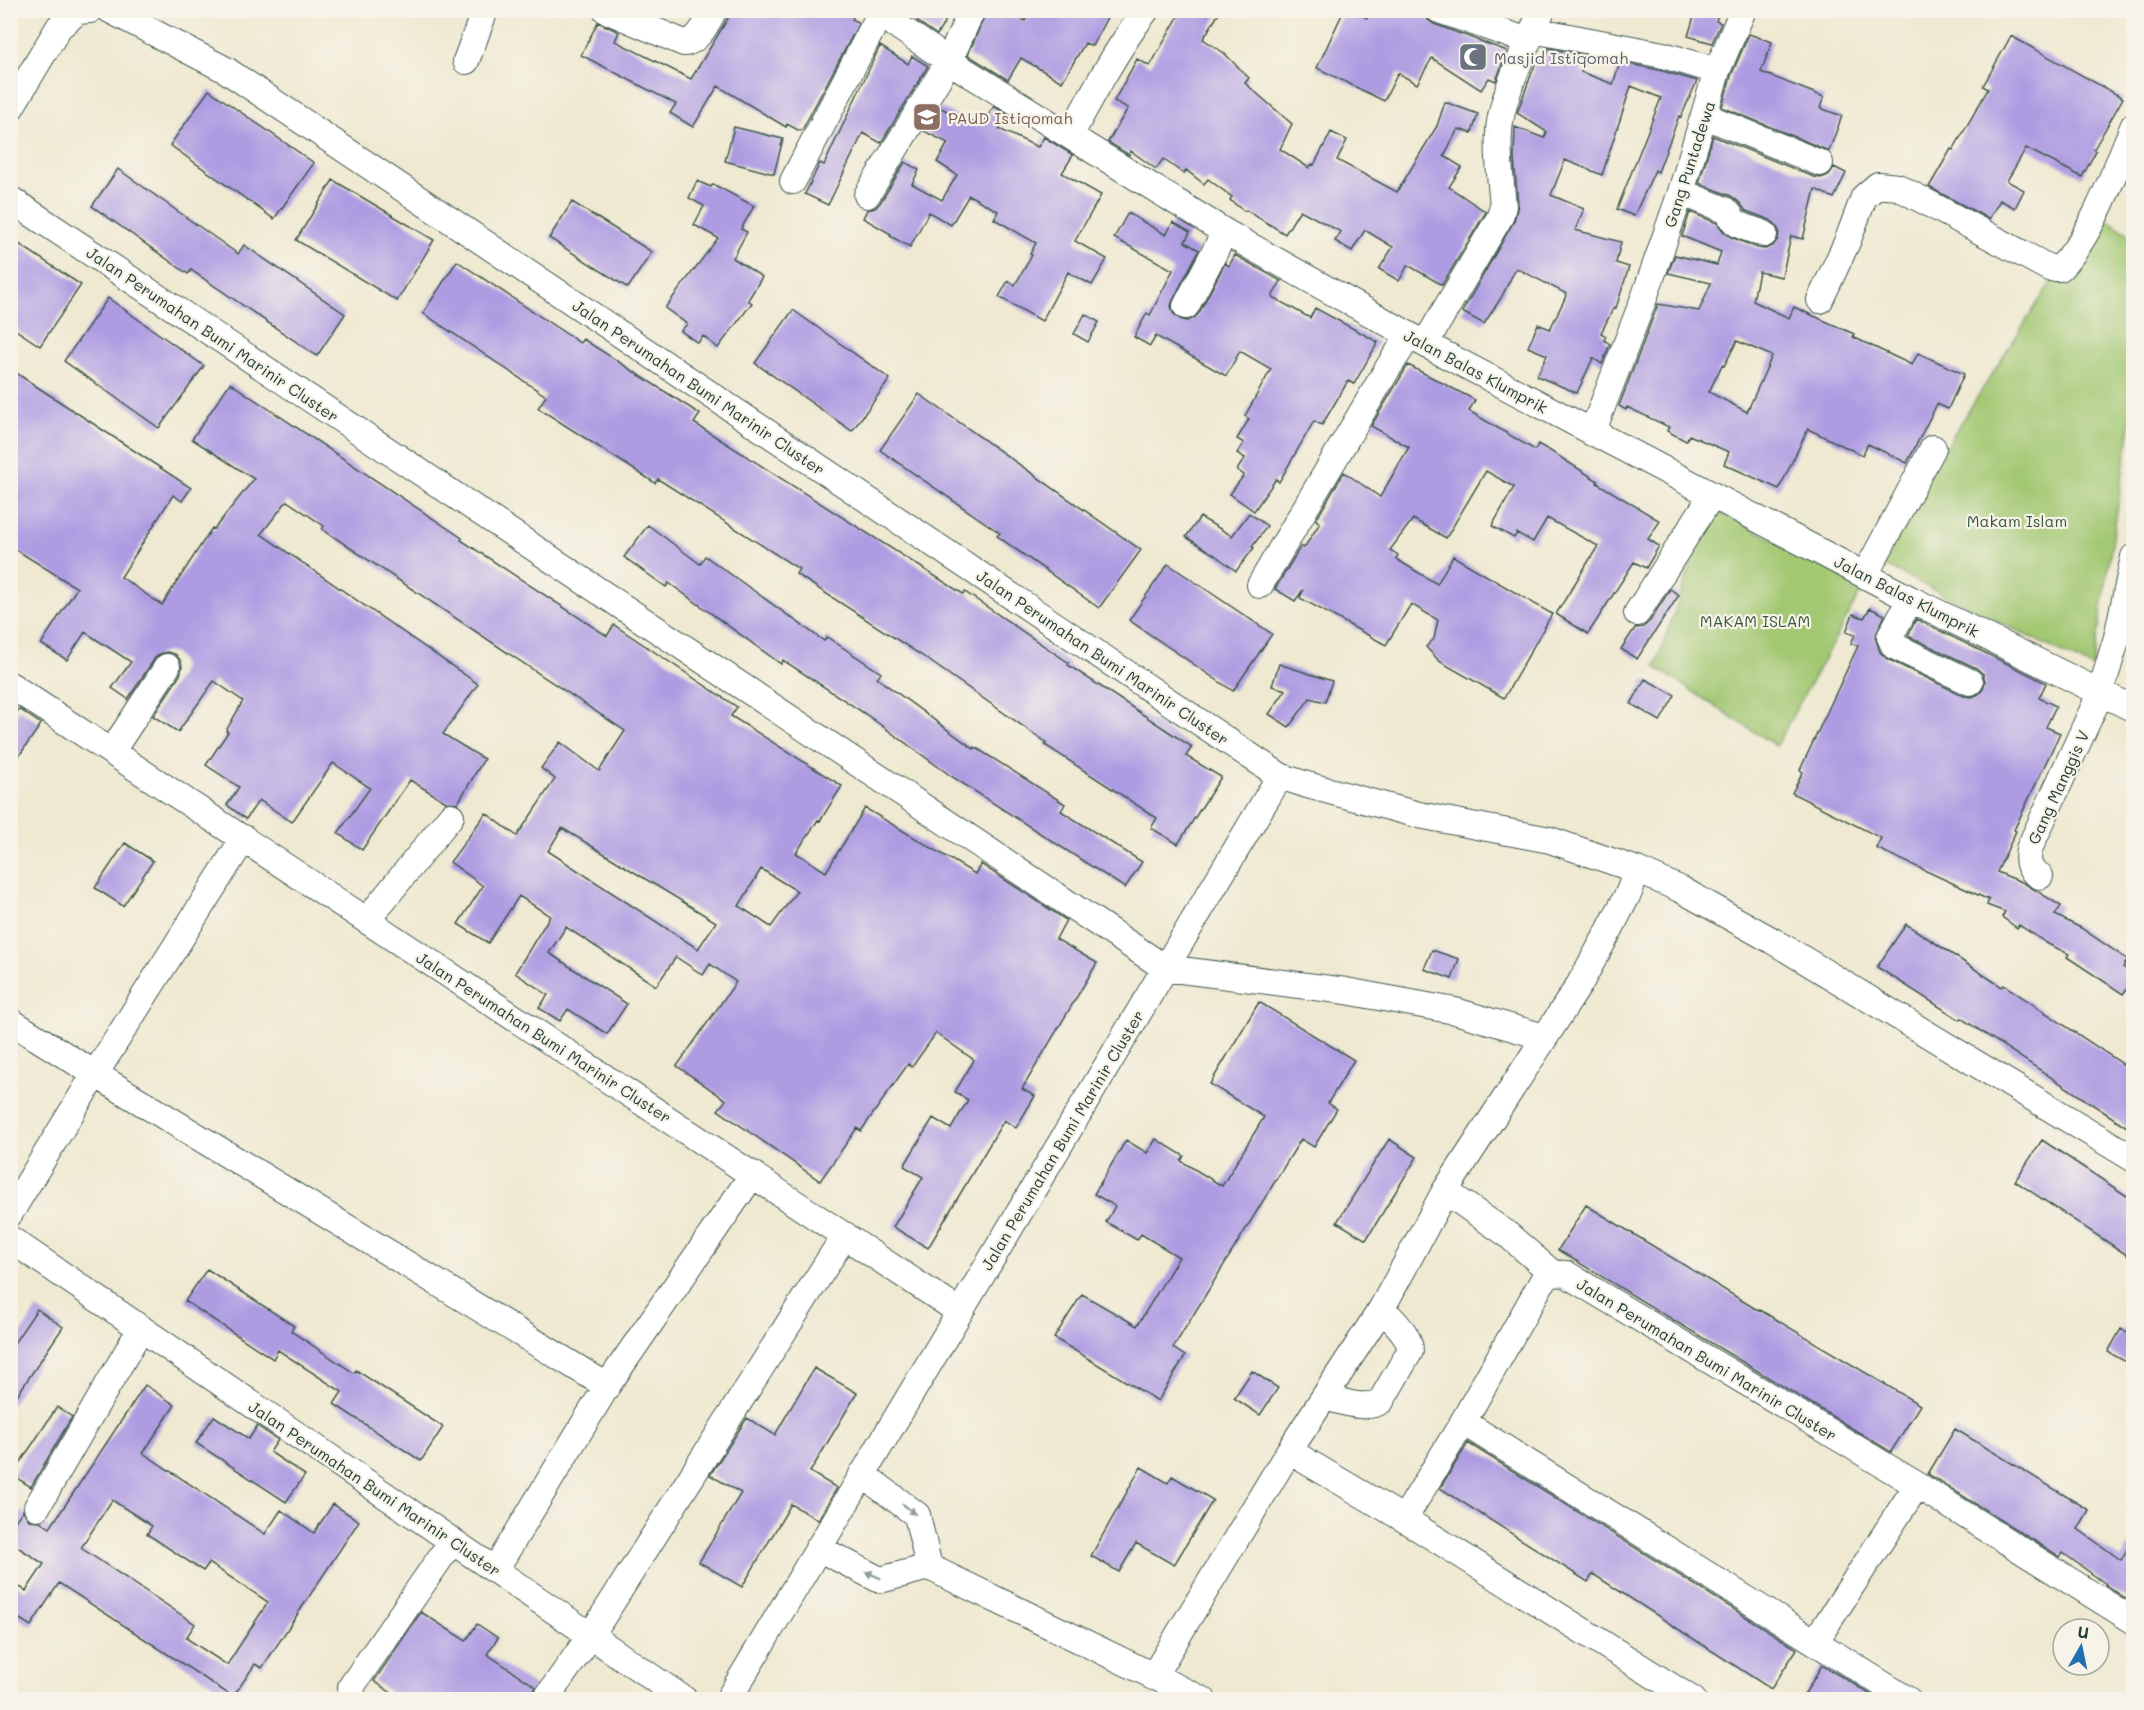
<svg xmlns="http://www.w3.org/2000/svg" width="2144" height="1710" viewBox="0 0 2144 1710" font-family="Mali,sans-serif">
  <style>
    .green { fill: #a3c872; stroke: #618253; stroke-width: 1.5 }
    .building { fill: #ae9ce2; fill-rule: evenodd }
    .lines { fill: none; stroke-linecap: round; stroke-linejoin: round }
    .minor-casing { stroke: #3e574c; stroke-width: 28 }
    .minor { stroke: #fff; stroke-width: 26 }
    .oneway { fill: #8f9e9a }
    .labels { text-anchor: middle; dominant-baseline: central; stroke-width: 4.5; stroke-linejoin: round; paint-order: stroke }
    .worship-label { font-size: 16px; fill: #5b616d; stroke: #f7f3e8; text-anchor: start }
    .education-label { font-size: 16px; fill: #785e54; stroke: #f7f3e8; text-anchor: start }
    .street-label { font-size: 16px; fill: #1f3d34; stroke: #f7f3e8 }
    .park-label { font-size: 16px; fill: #395940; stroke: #f7f3e8 }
  </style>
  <rect width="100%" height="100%" fill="#f7f3e8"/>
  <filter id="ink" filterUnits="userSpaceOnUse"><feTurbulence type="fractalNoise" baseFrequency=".0167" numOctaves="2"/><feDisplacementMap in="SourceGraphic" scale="12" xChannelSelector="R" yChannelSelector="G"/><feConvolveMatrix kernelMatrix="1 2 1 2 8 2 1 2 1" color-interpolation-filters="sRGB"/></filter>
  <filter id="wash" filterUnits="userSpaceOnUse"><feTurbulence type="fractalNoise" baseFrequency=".008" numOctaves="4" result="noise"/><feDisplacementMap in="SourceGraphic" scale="24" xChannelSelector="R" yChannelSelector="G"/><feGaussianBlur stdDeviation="1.35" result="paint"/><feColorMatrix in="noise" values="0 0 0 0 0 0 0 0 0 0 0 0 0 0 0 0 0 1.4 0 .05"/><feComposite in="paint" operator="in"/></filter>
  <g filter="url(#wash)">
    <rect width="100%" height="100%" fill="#efe9d1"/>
    <path class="green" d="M2096,212L2133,237V406L2093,668L1873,560Z
      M1711,508L1864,586L1776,746L1655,667Z"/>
    <g id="blocks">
      <path class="building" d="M733,10H857L852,19L859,23L802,130H798L787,124L786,127L718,86L693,127L670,113L676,104L581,55L598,22L619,32L615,41L691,79Z
        M924,10H955L954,13L951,11L937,35L917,21Z
        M987,10H1006L1025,21L1031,10H1111L1092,46L1085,43L1062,82L1021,58L1008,80L968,55Z
        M1182,10H1221L1203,39L1224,53L1249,78L1245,83L1292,124L1280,149L1309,168L1312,164L1314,165L1331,132L1347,140L1337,160L1397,192L1437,126L1445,102L1478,114L1472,133L1458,129L1444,156L1462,167L1449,187L1486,212L1442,285L1408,265L1399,281L1379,269L1393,247L1365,230L1352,251L1335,241L1341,232L1300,210L1285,234L1246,210L1244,211L1230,200L1232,197L1208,179L1204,184L1186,170L1184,174L1163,159L1156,169L1131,151L1129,155L1108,142L1128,108L1114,101L1137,59L1150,66Z
        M1344,10H1350L1367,18L1369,10H1422L1428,20L1434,24L1507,51L1496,81L1489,78L1481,90L1432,58L1417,84L1398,73L1384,101L1317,68Z
        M1696,10H1720L1716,21L1721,23L1712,43L1688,36Z
        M1749,34L1772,42L1761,72L1824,97L1820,108L1842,116L1829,151L1722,107L1731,76Z
        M2011,36L2123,98L2094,149L2096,151L2082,177L2026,148L2007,181L2024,190L2015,208L2000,200L1989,219L1929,187L1951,149L1953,150L1988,89L1983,86Z
        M880,46L908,64L912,56L928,66L881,143L863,133L828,205L805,194L820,163L824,165Z
        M1549,48L1587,56L1581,72L1613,84L1620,62L1659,70L1697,81L1681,117L1679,116L1658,172L1655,170L1634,216L1617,209L1661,98L1631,86L1602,175L1565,160L1551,195L1584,209L1575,230L1621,242L1616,263L1629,267L1616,308L1614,307L1601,333L1606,336L1604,340L1610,344L1602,364L1593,358L1577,393L1537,376L1547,355L1528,347L1538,324L1550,329L1567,294L1516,268L1501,298L1484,324L1462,312L1514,221L1518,205L1514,159L1515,127L1544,138L1547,132L1517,113L1537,59L1545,62Z
        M209,90L314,163L274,219L170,145Z
        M994,106L1008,115L999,129L1038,147L1044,137L1073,155L1062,173L1101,195L1075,241L1107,259L1092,285L1068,272L1042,321L999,297L1008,281L1015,285L1032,255L1030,254L1036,243L994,219L998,211L969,195L951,225L929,212L910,247L890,236L891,234L863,218L867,210L875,208L880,203L905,162L919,170L912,184L942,200L957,175L937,162L948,143L924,131L939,107L963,119L964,117L981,127Z
        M734,127L783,139L774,174L725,161Z
        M1713,136L1814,177L1821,178L1829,175L1834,167L1846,173L1834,198L1815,189L1803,239L1791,236L1782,277L1759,272L1753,301L1789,318L1794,307L1854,334L1853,337L1912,365L1918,353L1964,374L1948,409L1937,404L1907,463L1868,444L1862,455L1808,429L1779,489L1724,464L1729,452L1689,435L1686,441L1667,431L1669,427L1627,407L1626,410L1619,406L1658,304L1699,311L1711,283L1668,273L1675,255L1717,265L1721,252L1682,236L1690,212L1717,223L1724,232L1731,237L1758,248L1765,249L1773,246L1778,239L1779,231L1775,224L1770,220L1746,211L1739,202L1731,196L1699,183ZM1737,341L1772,356L1747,412L1709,392L1722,365L1724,366Z
        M118,169L238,254L244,245L345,314L317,356L191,270L188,274L92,206Z
        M333,180L434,240L397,301L296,240Z
        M697,181L711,187L713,184L754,206L741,229L747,232L733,258L762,277L748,300L752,303L718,348L703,336L698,343L681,331L687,324L665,308L718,238L694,225L704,206L689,198Z
        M572,202L652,252L628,288L549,238Z
        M1128,213L1166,235L1173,222L1190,232L1185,242L1199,250L1173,300L1171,306L1173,313L1180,319L1187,321L1194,318L1199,313L1225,263L1229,266L1235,255L1281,281L1272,297L1310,318L1315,308L1378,342L1354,384L1348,381L1322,425L1314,421L1279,482L1276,479L1254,511L1230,494L1244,475L1237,470L1245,458L1237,453L1244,443L1237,439L1249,419L1245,416L1271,369L1240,351L1226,376L1156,336L1150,346L1134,337L1147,313L1150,315L1173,270L1114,238Z
        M10,238L81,285L40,346L10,326Z
        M457,261L580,343L583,339L700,414L694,423L963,594L965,592L1069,663L1068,665L1192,747L1186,756L1221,777L1178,844L1151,828L1157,818L1045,745L1047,743L921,655L796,574L799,569L658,479L655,483L538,408L546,396L423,313Z
        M108,298L204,366L159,428L64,361Z
        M793,310L890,379L852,431L755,363Z
        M1085,314L1099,322L1088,342L1074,334Z
        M1408,365L1475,400L1469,411L1535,450L1538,444L1552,452L1598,481L1597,483L1660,521L1648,539L1659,546L1646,568L1634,562L1588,634L1556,614L1598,546L1547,518L1533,542L1517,533L1514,538L1492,526L1514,487L1486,471L1446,538L1413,519L1390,550L1398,555L1396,559L1437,584L1453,556L1552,614L1504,698L1439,661L1426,647L1434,639L1438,620L1411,604L1386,645L1300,598L1303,590L1295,601L1275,589L1301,546L1304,548L1320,523L1316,520L1344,472L1380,497L1409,447L1371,426Z
        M10,369L191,488L182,501L173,495L121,577L162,605L212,528L214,529L254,479L192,439L230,383L462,538L461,540L607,636L614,625L737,707L731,716L842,786L820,821L818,820L796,853L826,872L865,808L975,874L981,864L1066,920L1056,939L1097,963L1022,1089L1035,1096L1016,1128L1004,1120L928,1248L893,1227L923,1177L904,1166L933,1118L951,1129L968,1100L955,1092L974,1060L936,1033L912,1067L908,1064L861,1131L857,1128L820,1181L718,1110L726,1100L677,1066L736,982L710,964L703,975L676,957L656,986L566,927L549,953L627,1004L607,1034L568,1009L560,1021L539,1008L548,995L515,973L550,916L519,896L488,943L458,924L483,886L450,862L486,813L517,836L555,779L541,768L560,742L599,771L625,731L322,529L324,526L287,501L261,534L478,684L443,734L484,759L458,803L446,802L410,780L362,850L338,833L370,788L333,763L292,822L259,800L246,819L227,805L239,787L206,765L228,732L226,731L243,701L214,681L178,732L153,716L180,675L182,667L181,661L175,654L167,652L160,654L155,658L128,699L112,688L131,662L85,632L67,660L41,644L77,588L10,546ZM562,828L716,922L698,949L548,851ZM761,869L797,891L771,927L739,906Z
        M919,394L1141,550L1099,608L997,536L1000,533L880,450Z
        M1249,513L1267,526L1252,547L1254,548L1236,571L1215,555L1186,537L1200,517L1232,536Z
        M648,525L700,564L705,556L824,641L827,637L881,673L877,678L974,749L975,747L1065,804L1061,811L1142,862L1125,888L951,776L867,715L783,660L781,664L669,583L666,587L624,557Z
        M1168,564L1272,634L1233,691L1129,620Z
        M1670,589L1679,595L1637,659L1621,649L1635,628L1643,627L1650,621Z
        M1870,608L1885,615L1875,637L1880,652L1887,659L1964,696L1972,697L1979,694L1983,689L1985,681L1983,674L1976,668L1908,636L1916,619L2046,683L2039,698L2056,706L2046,727L2060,733L2014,830L2016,831L1997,872L2024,883L2061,906L2055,915L2081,928L2128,960L2123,967L2133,974V980L2123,994L2067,957L2069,954L2048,944L2019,925L2017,928L2002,917L2005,912L1987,905L1989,900L1876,848L1881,838L1792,793L1803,772L1800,770L1858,646L1851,643L1855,635L1846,632L1853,614L1864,618Z
        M1279,664L1332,681L1325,702L1310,698L1289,727L1269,714L1286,690L1272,686Z
        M1645,679L1675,695L1660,721L1631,704Z
        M19,709L41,724L10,769V722Z
        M125,843L153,861L123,906L95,888Z
        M1906,924L2002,987L2004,985L2133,1071V1131L1961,1018L1960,1020L1877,967Z
        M1432,950L1459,959L1452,979L1424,969Z
        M1259,1002L1354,1060L1328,1103L1337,1109L1314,1147L1301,1139L1173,1348L1185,1356L1158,1401L1054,1338L1082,1294L1137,1326L1179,1257L1141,1234L1137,1240L1106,1222L1115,1206L1094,1194L1126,1140L1147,1153L1156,1139L1184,1156L1181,1161L1222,1186L1264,1117L1210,1084Z
        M1389,1139L1417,1157L1366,1240L1337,1222Z
        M2042,1140L2133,1200V1259L2015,1181Z
        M1586,1205L1759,1311L1760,1310L1920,1405L1891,1452L1558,1250Z
        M207,1269L294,1326L291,1331L354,1373L356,1370L443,1427L421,1461L334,1404L342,1392L278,1350L273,1359L185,1301Z
        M37,1309L63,1327L10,1406V1349Z
        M2121,1329L2133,1335V1366L2108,1352Z
        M814,1368L857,1393L810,1472L837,1488L818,1520L791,1504L742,1587L699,1562L741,1493L710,1475L747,1418L775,1435Z
        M1252,1371L1278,1388L1260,1415L1234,1398Z
        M145,1385L175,1405L143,1453L265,1534L281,1510L314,1533L333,1504L359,1521L262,1668L255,1664L233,1697L59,1583L31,1626L10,1613V1581L26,1591L44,1564L10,1542V1528L23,1510L29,1520L40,1521L50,1528ZM112,1500L152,1526L147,1534L203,1571L209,1563L268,1602L227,1665L186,1638L195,1624L81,1548Z
        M57,1407L72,1417L31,1487L12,1475Z
        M214,1416L249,1439L257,1426L278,1440L270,1452L305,1475L286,1502L196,1443Z
        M1955,1429L2089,1510L2078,1529L2121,1560L2133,1539V1603L2105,1585L2106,1584L2063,1553L2060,1557L1928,1474Z
        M1468,1443L1797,1649L1771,1689L1593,1574L1588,1582L1440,1488Z
        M1141,1467L1168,1483L1172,1476L1213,1500L1174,1565L1136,1543L1119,1572L1091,1556Z
        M421,1612L466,1641L477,1624L498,1638L487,1654L536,1687L530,1700H402L374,1681Z
        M1822,1665L1852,1683L1879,1700H1801Z"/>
    </g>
  </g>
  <g filter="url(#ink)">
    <use href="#blocks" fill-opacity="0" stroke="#3e574c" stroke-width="1.5"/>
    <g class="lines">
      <g class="minor-casing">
        <path id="minor" d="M110,10L226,70L1280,776L1307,785L1419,815L1550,840L1637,870L1682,890L1773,941L2134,1159
          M606,10L684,43C698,42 708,22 714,10
          M874,10L949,61L1225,232L1425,344L1910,599L2134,709
          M1439,10L1528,41
          M1533,30L1663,55L1717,71
          M466,61L485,10
          M10,109L59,27L78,11L90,10
          M1705,116L1820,163
          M1070,136C1093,93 1116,50 1146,10
          M793,181L882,10
          M1681,192L1725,210C1731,214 1731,218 1735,222C1743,228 1755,230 1764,234
          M867,195L949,61L972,10
          M10,199L1165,968L1346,991L1455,1011L1544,1037
          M1820,300L1847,242L1864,197L1878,185L1898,187L2049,268H2060C2093,235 2115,169 2134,125
          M1186,306L1225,232
          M1425,344L1500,217L1503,206C1501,182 1497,156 1499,132C1500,99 1528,42 1542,10
          M1592,433L1644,298L1681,192L1717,71L1743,10
          M1865,575L1933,448
          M1260,585L1388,368L1409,336
          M1910,599L1890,637L1894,646L1970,682
          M1637,613L1712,495
          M10,685L960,1312
          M112,751L167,667
          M2040,876C2028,870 2027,862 2029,849L2100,694L2117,637L2134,557
          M367,920L451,816
          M10,1021L95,1074L607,1386L495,1570
          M1445,1191L1507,1234L1552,1273
          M10,1213L95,1074L244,838
          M10,1239L685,1700
          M607,1386L753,1174
          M1324,1397C1342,1401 1365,1411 1381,1401L1410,1351C1410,1334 1393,1321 1382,1308
          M1463,1422L1908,1700
          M1289,1451L1404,1519L1693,1700
          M862,1474L917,1515L929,1567
          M37,1507L141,1328
          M1404,1519L1463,1422L1542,1282L1552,1273L1566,1274L1917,1485L2134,1621
          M818,1548L880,1580L929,1567L1203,1700
          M1815,1642L1917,1485
          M1153,1677L1289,1451L1382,1308L1445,1191L1579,985L1609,931L1629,892L1637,870
          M353,1700L351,1687L452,1541
          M545,1700L591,1635L845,1235
          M728,1700L1280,776"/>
      </g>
      <use href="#minor" class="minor"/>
    </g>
    <defs><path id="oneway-solid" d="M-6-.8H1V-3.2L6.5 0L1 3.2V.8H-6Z" transform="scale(1.5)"/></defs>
    <g class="oneway">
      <use href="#oneway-solid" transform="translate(909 1509) rotate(38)"/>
      <use href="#oneway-solid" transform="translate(873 1575) rotate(-157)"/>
    </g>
  </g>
  <defs>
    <g id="mosque-square" transform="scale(1.5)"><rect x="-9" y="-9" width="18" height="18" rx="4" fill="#6b7280" stroke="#f7f3e8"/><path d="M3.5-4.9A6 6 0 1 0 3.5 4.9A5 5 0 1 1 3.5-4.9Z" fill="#fff"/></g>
    <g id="school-square" transform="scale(1.5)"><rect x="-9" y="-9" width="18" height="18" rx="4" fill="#8d6e63" stroke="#f7f3e8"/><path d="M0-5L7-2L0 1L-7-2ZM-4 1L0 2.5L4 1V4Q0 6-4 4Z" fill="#fff"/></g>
  </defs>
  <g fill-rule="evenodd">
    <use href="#mosque-square" x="1473" y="57"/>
    <use href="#school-square" x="927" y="117"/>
  </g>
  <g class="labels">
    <g class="worship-label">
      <text x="1494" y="57">Masjid Istiqomah</text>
    </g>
    <g class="education-label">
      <text x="948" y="117">PAUD Istiqomah</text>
    </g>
    <g class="street-label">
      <text transform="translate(1689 164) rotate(-72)">Gang Puntadewa</text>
      <text transform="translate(213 334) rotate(34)">Jalan Perumahan Bumi Marinir Cluster</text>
      <text transform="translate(1476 371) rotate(28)">Jalan Balas Klumprik</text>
      <text transform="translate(699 387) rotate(34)">Jalan Perumahan Bumi Marinir Cluster</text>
      <text transform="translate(1907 596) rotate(27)">Jalan Balas Klumprik</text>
      <text transform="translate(1103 657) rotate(34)">Jalan Perumahan Bumi Marinir Cluster</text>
      <text transform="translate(2058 787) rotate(-65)">Gang Manggis V</text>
      <text transform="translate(544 1037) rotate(33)">Jalan Perumahan Bumi Marinir Cluster</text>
      <text transform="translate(1062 1140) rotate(-59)">Jalan Perumahan Bumi Marinir Cluster</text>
      <text transform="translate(1707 1359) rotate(31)">Jalan Perumahan Bumi Marinir Cluster</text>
      <text transform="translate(375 1488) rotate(34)">Jalan Perumahan Bumi Marinir Cluster</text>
    </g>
    <g class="park-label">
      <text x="2017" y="520">Makam Islam</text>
      <text x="1755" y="620">MAKAM ISLAM</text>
    </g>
  </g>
  <rect width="2144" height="1710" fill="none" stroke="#f7f3e8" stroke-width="36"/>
  <g transform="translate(2081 1647) rotate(9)"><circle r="28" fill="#f7f3e8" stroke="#a1aaa0" stroke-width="1.5"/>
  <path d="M0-4.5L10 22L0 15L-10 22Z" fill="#1f6fb2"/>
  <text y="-9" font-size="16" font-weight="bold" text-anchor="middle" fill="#1f3d34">U</text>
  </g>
</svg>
